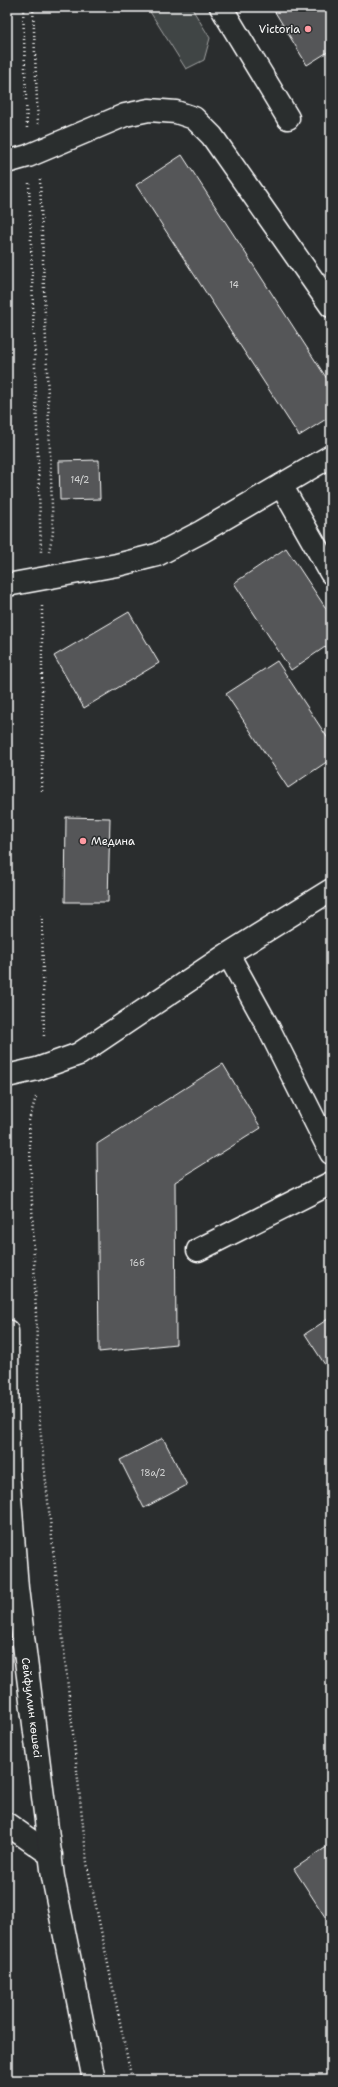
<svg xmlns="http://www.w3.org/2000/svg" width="338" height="2087" viewBox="0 0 338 2087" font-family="'Shantell Sans',sans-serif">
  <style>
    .green { fill: #414445; stroke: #a0a2a2 }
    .building { fill: #555758; stroke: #fff }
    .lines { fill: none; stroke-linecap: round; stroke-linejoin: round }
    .minor-casing { stroke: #fff; stroke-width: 25 }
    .major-casing { stroke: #fff; stroke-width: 25 }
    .path { stroke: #fff; stroke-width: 2.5; stroke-dasharray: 1 3; stroke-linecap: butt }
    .minor { stroke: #2a2d2e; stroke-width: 22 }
    .major { stroke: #2a2d2e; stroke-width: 22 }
    .poi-dot { fill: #ff9aa2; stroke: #2a2d2e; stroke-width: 1.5 }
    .labels { text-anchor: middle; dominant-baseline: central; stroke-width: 3; stroke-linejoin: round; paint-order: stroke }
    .number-label { font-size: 9px; fill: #d4d5d5 }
    .poi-label { font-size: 11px; fill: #fff; stroke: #2a2d2e; text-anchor: end }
    .street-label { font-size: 11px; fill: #fff; stroke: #2a2d2e }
  </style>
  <rect width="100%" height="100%" fill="#2a2d2e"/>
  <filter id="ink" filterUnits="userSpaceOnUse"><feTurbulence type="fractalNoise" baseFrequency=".025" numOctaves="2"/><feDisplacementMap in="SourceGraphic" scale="8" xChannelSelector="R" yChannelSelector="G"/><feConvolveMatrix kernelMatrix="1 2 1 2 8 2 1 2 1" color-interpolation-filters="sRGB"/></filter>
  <g filter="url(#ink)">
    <path class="green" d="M147,7H191L210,38L204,60L186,69Z"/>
    <path class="building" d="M272,7H331V50L307,65Z
      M182,155L331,385V416L299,436L136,185Z
      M99,460L100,499L60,500L59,461Z
      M286,548L331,616V643L291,670L234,583Z
      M129,612L159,663L84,708L54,656Z
      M277,661L331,743V759L288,788L226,694Z
      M66,817L110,818L108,902H65Z
      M223,1064L261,1128L175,1182L176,1344L99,1352L97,1144Z
      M331,1317V1374L305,1334Z
      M163,1438L187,1485L144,1508L120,1460Z
      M331,1844V1926L294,1869Z
      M331,2074V2080H322Z"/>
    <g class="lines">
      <g class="minor-casing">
        <path id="minor" d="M221,7L288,118
          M7,162L28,156L125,115L149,110L176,112L194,118L212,136L331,306
          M281,485L331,573
          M7,585L117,565L157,555L201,532L331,456
          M228,954L267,1025L331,1153
          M7,1076L37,1069L79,1054L228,954L331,890
          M198,1250L331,1183
          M7,1824L51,1855"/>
      </g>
      <g class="major-casing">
        <g id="major">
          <path id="s1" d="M7,1331L8,1471L17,1588L53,1877L94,2080"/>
        </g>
      </g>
      <path class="path" d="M23,7L27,128
        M33,7L38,124
        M40,179L53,533L49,551
        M29,183L41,552
        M42,791V605
        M42,915L44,1039
        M36,1097L29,1120L40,1427L87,1863L132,2080"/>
      <use href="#minor" class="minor"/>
      <use href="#major" class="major"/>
    </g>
  </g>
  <g class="poi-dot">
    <circle cx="308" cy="29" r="4"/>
    <circle cx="83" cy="841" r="4"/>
  </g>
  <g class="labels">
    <g class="number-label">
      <text x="234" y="285">14</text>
      <text x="80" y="480">14/2</text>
      <text x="137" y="1263">16б</text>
      <text x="153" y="1473">18а/2</text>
    </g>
    <g class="poi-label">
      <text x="300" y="29">Victoria</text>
      <text x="91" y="841" text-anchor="start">Медина</text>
    </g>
    <g class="street-label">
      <text stroke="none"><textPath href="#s1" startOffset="378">Сейфуллин көшесі</textPath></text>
    </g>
  </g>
  <rect width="338" height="2087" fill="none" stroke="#2a2d2e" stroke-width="24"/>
  <rect x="12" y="12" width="314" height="2063" fill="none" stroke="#fff" stroke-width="1.5" filter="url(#ink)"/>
</svg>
